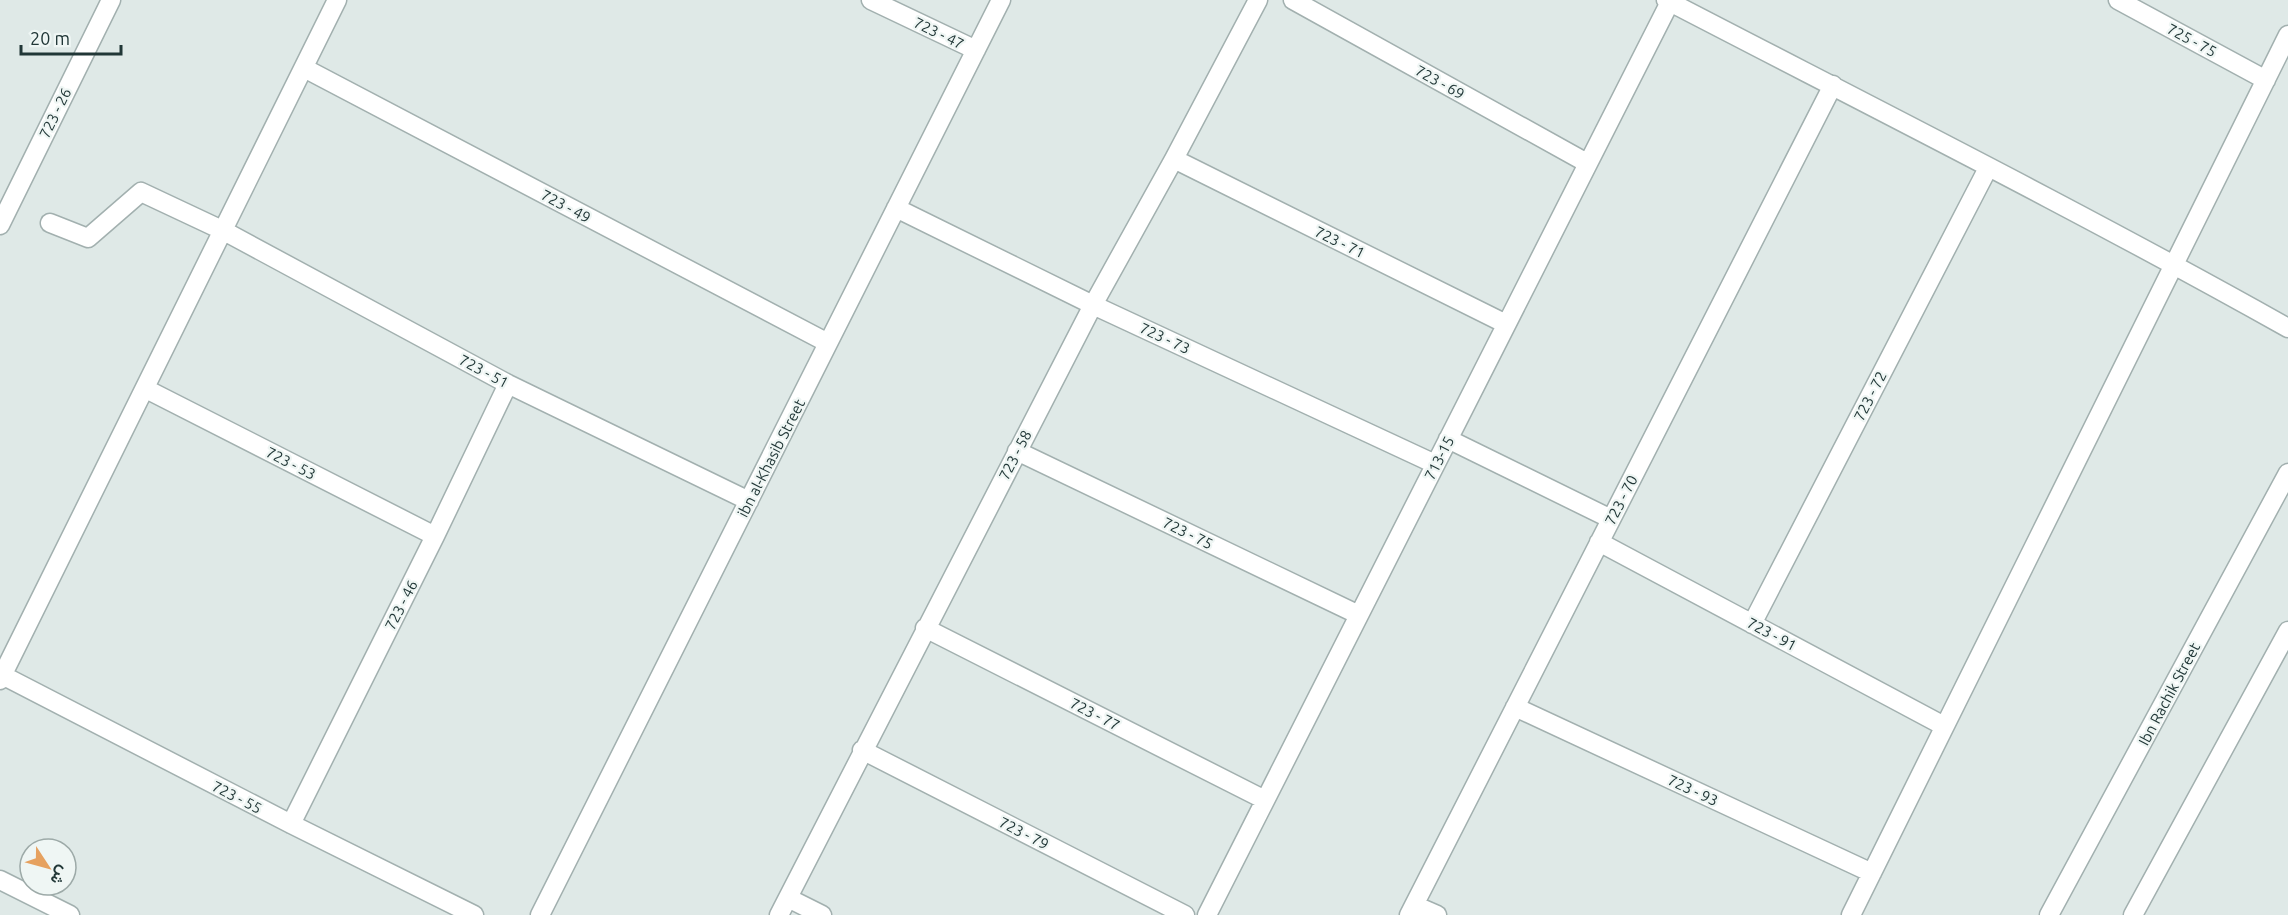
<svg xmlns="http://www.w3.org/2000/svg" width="2288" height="915" viewBox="0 0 2288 915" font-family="Ubuntu,Vazirmatn,sans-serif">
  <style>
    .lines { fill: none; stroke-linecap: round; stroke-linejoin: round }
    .minor-casing { stroke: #a2b0af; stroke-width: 21 }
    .minor { stroke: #fff; stroke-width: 18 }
    .labels { text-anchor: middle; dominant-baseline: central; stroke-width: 4.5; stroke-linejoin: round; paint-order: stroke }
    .street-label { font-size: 15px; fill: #213737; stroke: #eff6f4 }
  </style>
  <rect width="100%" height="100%" fill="#dfe9e7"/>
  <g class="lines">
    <g class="minor-casing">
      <path id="minor" d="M871,0L976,50
        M1293,0L1587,163
        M1666,0C1874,108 2083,213 2288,328
        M2118,0L2266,80
        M304,68L828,343
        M1174,159L1506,324
        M896,208L1093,305L1435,464
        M50,223L88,238L141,192L224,231L508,384L749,501
        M0,225L111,0
        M146,389L435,536
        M1448,439L1611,519
        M1017,451L1359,615
        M1599,542L1944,726
        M1752,624L1988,168
        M925,628L1265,800
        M2,675L291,824L474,915
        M0,680L337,0
        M1515,707L1872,873
        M862,750L1185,915
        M291,824L435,536L508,384
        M0,880L70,915
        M788,898L822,915
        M1414,905L1437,915
        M540,915L1001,0
        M779,915L1093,305L1174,159L1258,0
        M1207,915L1671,0
        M1409,915L1833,85
        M1851,915L2288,35
        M2049,915L2288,473
        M2133,915L2288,631"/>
    </g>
    <use href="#minor" class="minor"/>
  </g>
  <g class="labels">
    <g class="street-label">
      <text transform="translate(939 33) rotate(26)">723 - 47</text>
      <text transform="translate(2192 40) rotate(28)">725 - 75</text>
      <text transform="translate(1440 82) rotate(29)">723 - 69</text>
      <text transform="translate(55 113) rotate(-64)">723 - 26</text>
      <text transform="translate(566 206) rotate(28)">723 - 49</text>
      <text transform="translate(1340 242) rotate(26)">723 - 71</text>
      <text transform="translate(1165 338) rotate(25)">723 - 73</text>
      <text transform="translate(484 371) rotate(28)">723 - 51</text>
      <text transform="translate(1870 396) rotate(-63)">723 - 72</text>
      <text transform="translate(1015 455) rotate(-63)">723 - 58</text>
      <text transform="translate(771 458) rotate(-63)">ibn al-Khasib Street</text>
      <text transform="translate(1439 458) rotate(-63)">713-15</text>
      <text transform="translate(291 463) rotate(27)">723 - 53</text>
      <text transform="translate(1621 500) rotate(-63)">723 - 70</text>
      <text transform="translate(1188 533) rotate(26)">723 - 75</text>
      <text transform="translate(401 605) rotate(-63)">723 - 46</text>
      <text transform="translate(1772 634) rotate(28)">723 - 91</text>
      <text transform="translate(2169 694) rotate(-62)">Ibn Rachik Street</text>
      <text transform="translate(1095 714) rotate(27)">723 - 77</text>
      <text transform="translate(1693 790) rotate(25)">723 - 93</text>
      <text transform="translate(237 797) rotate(27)">723 - 55</text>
      <text transform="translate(1024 833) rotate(27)">723 - 79</text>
    </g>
  </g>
  <g transform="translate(48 867) rotate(126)"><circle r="28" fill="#eff6f4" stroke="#9daaa8" stroke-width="1.5"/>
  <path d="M0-4.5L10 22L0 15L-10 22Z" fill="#e6a15f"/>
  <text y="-9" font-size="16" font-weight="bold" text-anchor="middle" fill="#213737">ش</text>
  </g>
  <path d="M21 45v9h100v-9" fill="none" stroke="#213737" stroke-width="3"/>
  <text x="30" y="45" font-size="18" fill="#213737" stroke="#eff6f4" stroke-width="4.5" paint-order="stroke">20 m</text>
</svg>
